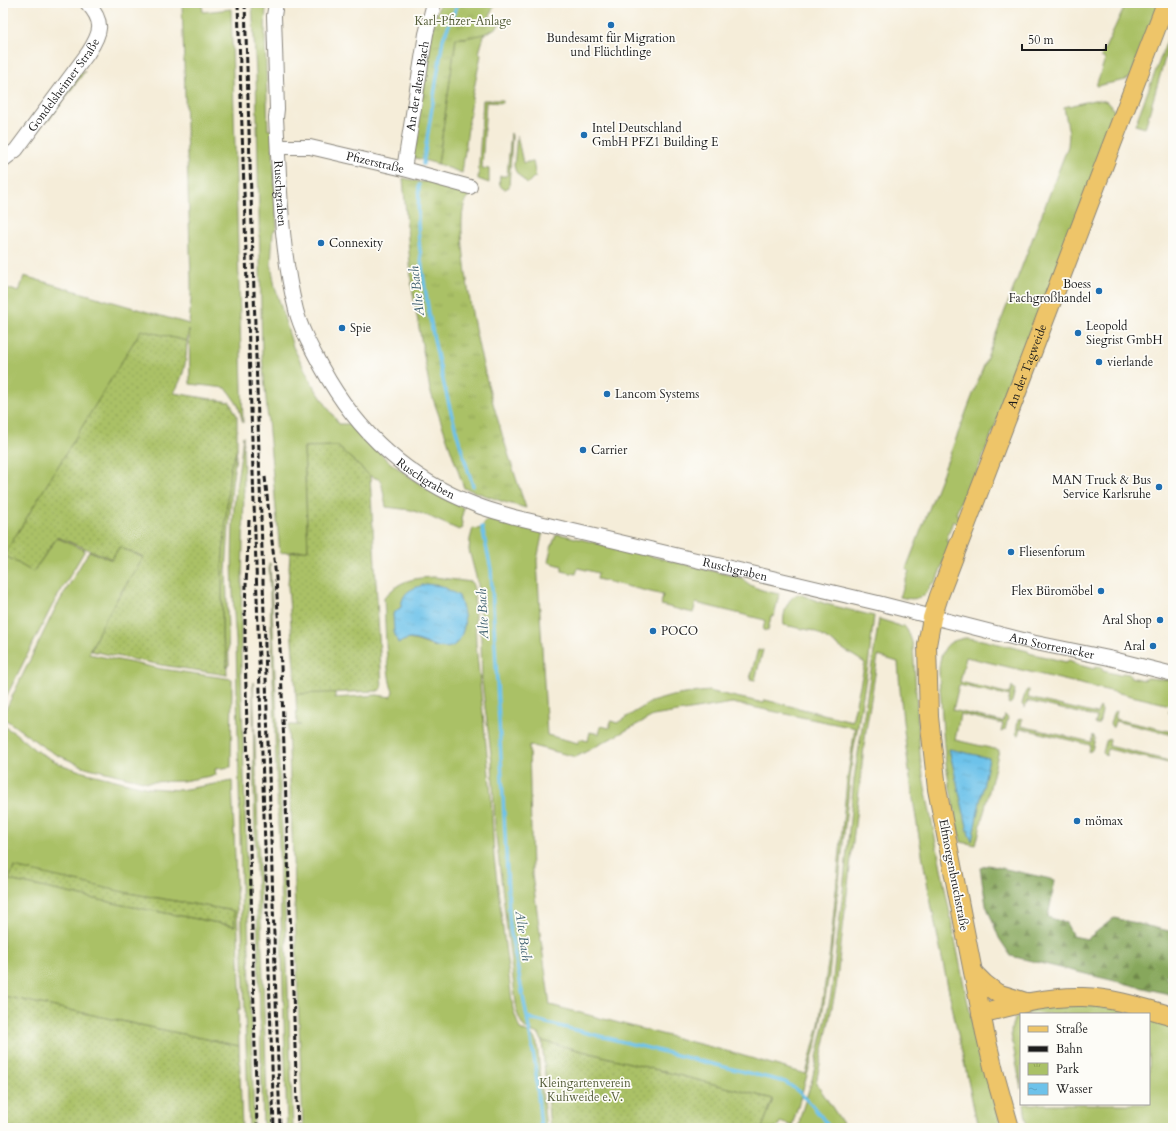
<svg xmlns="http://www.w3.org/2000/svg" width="1176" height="1131" viewBox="0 0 1176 1131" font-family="Cardo,serif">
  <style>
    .grass { fill: #aac166; stroke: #636e41; fill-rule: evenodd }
    .forest { fill: url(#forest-firs); stroke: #52623c }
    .park { fill: url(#park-tufts); stroke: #636e41 }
    .garden { fill: url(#garden-dots); stroke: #636e41 }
    .water { fill: url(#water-ripples); stroke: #446f83 }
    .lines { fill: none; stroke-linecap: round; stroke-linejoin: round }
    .stream { stroke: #6dc2ea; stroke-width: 3.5 }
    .minor-casing { stroke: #88847a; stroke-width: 16 }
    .major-casing { stroke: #88847a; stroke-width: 20 }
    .minor { stroke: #fff; stroke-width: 14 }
    .major { stroke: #eec569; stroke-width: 18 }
    .rail { stroke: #1c1c1c; stroke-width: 3; stroke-dasharray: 6 3; stroke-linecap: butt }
    .poi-dot { fill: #1f6fb2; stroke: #fdfcf7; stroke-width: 1.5 }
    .labels { text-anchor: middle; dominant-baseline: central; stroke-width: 3.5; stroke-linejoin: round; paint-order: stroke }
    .park-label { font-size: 12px; fill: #555e3a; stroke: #fdfcf7 }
    .poi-label { font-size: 12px; fill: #1c1c1c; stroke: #fdfcf7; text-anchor: start }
    .street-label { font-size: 12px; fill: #1c1c1c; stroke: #fdfcf7 }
    .water-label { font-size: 13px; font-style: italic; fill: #3c5e6e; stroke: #fdfcf7 }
  </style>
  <defs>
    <pattern id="forest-firs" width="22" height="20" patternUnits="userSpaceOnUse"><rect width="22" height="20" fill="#87a75b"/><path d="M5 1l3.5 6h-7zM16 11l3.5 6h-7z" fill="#6e874a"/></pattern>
    <pattern id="park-tufts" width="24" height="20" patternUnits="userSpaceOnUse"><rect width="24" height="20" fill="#aac166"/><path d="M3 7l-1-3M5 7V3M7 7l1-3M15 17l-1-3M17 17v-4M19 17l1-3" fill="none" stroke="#92a558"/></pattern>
    <pattern id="garden-dots" width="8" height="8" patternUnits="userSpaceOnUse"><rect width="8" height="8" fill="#aac166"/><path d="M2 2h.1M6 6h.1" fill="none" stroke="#92a558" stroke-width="1.8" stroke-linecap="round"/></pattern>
    <pattern id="water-ripples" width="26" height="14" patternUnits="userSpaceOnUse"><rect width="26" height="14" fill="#6dc2ea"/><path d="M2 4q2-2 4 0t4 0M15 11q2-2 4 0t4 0" fill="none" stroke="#5ea6c8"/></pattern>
  </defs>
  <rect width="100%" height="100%" fill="#fdfcf7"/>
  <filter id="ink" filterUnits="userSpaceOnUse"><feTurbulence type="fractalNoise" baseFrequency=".025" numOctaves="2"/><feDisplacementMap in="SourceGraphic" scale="8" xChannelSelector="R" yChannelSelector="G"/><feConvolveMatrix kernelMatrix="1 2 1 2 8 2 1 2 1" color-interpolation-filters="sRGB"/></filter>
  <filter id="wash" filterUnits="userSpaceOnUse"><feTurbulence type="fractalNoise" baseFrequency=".012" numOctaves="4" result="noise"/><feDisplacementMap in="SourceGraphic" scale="16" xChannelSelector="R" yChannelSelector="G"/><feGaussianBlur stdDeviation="0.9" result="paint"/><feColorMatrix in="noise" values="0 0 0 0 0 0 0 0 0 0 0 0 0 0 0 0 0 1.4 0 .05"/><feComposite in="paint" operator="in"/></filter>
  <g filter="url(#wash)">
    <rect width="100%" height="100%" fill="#f5edd9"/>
    <path class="grass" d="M182,3H202L203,12L231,9L243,423L238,405L226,388L190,384L189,329L187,341L141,331L4,555L33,572L57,538L85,550L52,606L3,703V287L19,292L24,276L189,324L191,299V279Z
      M252,3H266L265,36L268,130H272L277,228L273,232L271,264L275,287L293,347L314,387L339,424H352L388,461L427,489L464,508L461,519L463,528L459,530L428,516L411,510L386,507L381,480L370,476L337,446L304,447L308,550L280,553L262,355L256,73Z
      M1126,3H1159L1131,76L1126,80L1096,86L1105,59L1101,57Z
      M1173,25V53L1167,51L1145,128L1135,125Z
      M485,32L479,53L481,55L472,98L462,173L438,164L456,38H466Z
      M85,71L48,121L45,119L80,73Z
      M483,100H503V103L486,102L482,168L489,169V183L478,179Z
      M1094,100C1108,100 1112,103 1116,117L969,492L971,498L963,495L956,514L963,517L960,524L953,521L946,541L951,543L935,584L932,583C925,599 916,601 900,597L909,571L906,569L1068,146L1069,134L1064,107Z
      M511,133L512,136L509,187L505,189C499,188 499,181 500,176H507Z
      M517,135L523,163L533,161L536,178L534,177L527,184L516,172L514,166Z
      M243,436C246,514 240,592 241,669L254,1128H249L242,930L236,640C232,595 231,550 234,506C236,482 241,460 243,436Z
      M237,449L232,484L226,570L229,665L227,667L226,651L222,639V567L230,468Z
      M493,517L543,531L537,560L547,735L578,743L580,739L588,741L590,732L599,734L601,726L609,728L611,721L617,723L651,702L672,696L691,693L708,691L764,703L765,700L852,721L865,663L814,631L784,625C782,614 788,596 799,594L826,604L874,616L868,666L852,760L829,975L817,1042L792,1126L780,1122L777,1128H762L773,1099L542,1041L539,1034C524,1030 523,1027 517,1013L495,828L492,762L482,683L480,600L478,584L469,550L470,539L473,528C484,531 481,525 487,520C489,519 491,518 493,517ZM732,703L855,728L847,781L830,950L819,1024L806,1074L730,1052L550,1005L532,875L529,745L576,757L653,716Z
      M559,534L742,578C752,589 765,591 779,594L774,617L771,616L768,631L763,630L765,620L696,603L693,613L661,605L663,595L597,579L598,573L578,568L576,574L562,571V566L548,562L551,548L556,535Z
      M119,547L144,558C122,588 104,619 89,654L162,669L232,679L231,767L215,769L216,775L183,781L147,782L85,767L55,754L42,746L5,719L3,715L55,609L89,551L112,560Z
      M269,563H270L283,852L293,1128H287L279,849Z
      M435,577L463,581L472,582L474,589L476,644L491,794L494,857L513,1009L520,1029L532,1035L537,1043L546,1128H303L288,725H301H297L296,694L335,692V698L377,695L391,697L393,691C386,681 385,614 384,598C400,580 412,578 435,577ZM401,607L435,647L418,641L408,639L393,614Z
      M879,619L892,623L901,627L903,625C909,631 911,638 913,646L920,755L924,782L965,990L977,1042L1002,1128H978C946,974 908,820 898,662L878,656L866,730L836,988L816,1083L846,1128H800L799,1125L801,1114L812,1080L831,995L843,891L854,779Z
      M965,638L982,640L1028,651L1029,653L1066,662L1069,660L1074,662L1075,664L1094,669L1097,666L1101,667L1103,671L1120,675L1122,673L1129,674L1130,677L1144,680L1148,678L1172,680L1173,710L1172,712L1169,713L1170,705L966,657L960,682L1010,694L1012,686L1015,690L1012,702L1010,704L1008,703L1010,696L959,685L953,710L1003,722L1005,715L1008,718L1005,730L1001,732L1003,724L960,714L955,740L999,750L976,845L961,842C955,813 948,784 945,755C943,736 942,718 941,700C940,685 936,665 943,652C947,642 955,640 965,638Z
      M758,649L763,650L755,680L750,679Z
      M253,682L268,1128H263L254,792Z
      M1028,690H1029L1028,698L1097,714L1100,707L1102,711L1099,724H1095L1097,717L1027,701L1025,708L1024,707L1022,704L1026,691Z
      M1117,711L1115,719L1173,732V735L1115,721L1113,728L1110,724L1113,713Z
      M1020,718L1022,719L1021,726L1091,742L1093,735L1094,736L1095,739L1092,750L1089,752L1090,745L1020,728L1018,736L1017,735L1016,733L1018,720Z
      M3,726L15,733L35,750L60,764L83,772L148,788L180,790L232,781L241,1009H238L239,1046L3,996ZM9,880L128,893L234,911V926L123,905Z
      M1109,739L1110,740L1109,746L1173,762V764L1108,749L1106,756L1103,753L1106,741Z
      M1082,1005L1113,1008L1133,1014H1021V1089L1011,1034C1011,1018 1019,1014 1033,1008Z
      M1149,1019L1173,1024V1128H1027L1024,1104H1149Z"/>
    <path class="forest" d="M988,865L1055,880L1048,917L1066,923L1073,936L1087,939L1114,918L1173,932V960H1172L1166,978L1173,980V995L1011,956L999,938L986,905L980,868Z"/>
    <path class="park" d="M440,3H495L489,18L500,24C490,35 469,38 456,38L438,164L412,157L429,38Z
      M403,178L421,182L430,181L470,192C468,197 465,202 464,206C459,224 464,254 466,273C476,354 500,431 526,508L504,502L464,488L430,390L412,288Z"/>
    <path class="garden" d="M141,330L187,341C186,364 185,373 174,393L230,402L237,416V449L230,468L222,567V639L226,651L227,675L161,665L91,651L99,631L112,607L144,557L119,547L112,559L57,537L33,572L4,555Z
      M337,446L370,476L382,688L378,691L296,694L288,585L290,553L308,550L304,447Z
      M14,867L128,893L234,911L235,926L123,905L9,880Z
      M3,996L239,1046L242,1128H3Z
      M542,1041L773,1099L762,1128H550Z"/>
    <path class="water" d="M426,584L442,586L459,596C464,613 468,621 460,638C449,659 427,640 410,639C406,639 402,642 398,643L394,632L393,614L401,607C403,590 412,589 426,584Z
      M949,749L989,758L972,841L969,835Z"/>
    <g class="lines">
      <path class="stream" d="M423,164L443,39L458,3
        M419,185C419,197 418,209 418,221C418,243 422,266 425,288C435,355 452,422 473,486
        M482,527L491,569L510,929L527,1017L535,1063L541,1128
        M527,1017L535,1020L785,1082C804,1093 817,1111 830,1128"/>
    </g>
  </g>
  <g filter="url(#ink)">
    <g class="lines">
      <g class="minor-casing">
        <g id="minor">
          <path id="s1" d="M276,3L274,16L277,109L276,118C280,182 280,248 296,310C301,330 312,349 322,368C357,432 408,479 476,505C488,510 501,513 514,517L878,603L1031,642L1109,658L1173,674"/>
          <path id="s2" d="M278,147H310L404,169L470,187"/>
          <path id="s3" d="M3,160L16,150L88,53C101,33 105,22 87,3"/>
          <path id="s4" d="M404,169L426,34L434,3"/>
        </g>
      </g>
      <g class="major-casing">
        <g id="major">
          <path d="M974,973L985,984L997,993L1026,1002"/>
          <path d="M981,1014C1015,1005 1048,996 1083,997C1114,998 1144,1008 1173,1016"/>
          <path id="s5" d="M1010,1128L995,1075L985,1033L937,789L929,717L927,645L932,618L939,596L1166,3"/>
        </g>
      </g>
      <use href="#minor" class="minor"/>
      <use href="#major" class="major"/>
      <path class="rail" d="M238,3L274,1128
        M245,3L280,1128
        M265,477L276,578L281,666L298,1128
        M249,520L245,607V649L257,1128"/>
    </g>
  </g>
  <g class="poi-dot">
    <circle cx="611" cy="25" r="4"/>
    <circle cx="584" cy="135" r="4"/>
    <circle cx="321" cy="243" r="4"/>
    <circle cx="1099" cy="291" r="4"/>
    <circle cx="342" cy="328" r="4"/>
    <circle cx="1078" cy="333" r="4"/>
    <circle cx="1099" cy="362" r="4"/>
    <circle cx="607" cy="394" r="4"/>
    <circle cx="583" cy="450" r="4"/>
    <circle cx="1159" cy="487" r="4"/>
    <circle cx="1011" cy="552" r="4"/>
    <circle cx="1101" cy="591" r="4"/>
    <circle cx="1160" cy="620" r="4"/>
    <circle cx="653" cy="631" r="4"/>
    <circle cx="1153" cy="646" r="4"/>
    <circle cx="1077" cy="821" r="4"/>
  </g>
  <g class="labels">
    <g class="park-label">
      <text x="463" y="21">Karl-Pfizer-Anlage</text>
      <text x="585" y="1083">Kleingartenverein<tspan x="585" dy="14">Kuhweide e.V.</tspan></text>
    </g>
    <g class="poi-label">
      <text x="611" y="38" text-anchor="middle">Bundesamt für Migration<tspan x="611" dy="14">und Flüchtlinge</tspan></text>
      <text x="592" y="128">Intel Deutschland<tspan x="592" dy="14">GmbH PFZ1 Building E</tspan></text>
      <text x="329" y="243">Connexity</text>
      <text x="1091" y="284" text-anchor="end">Boess<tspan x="1091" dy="14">Fachgroßhandel</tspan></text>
      <text x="1086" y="326">Leopold<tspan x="1086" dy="14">Siegrist GmbH</tspan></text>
      <text x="350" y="328">Spie</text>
      <text x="1107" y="362">vierlande</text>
      <text x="615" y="394">Lancom Systems</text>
      <text x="591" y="450">Carrier</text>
      <text x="1151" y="480" text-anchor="end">MAN Truck &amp; Bus<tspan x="1151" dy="14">Service Karlsruhe</tspan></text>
      <text x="1019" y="552">Fliesenforum</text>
      <text x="1093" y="591" text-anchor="end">Flex Büromöbel</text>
      <text x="1152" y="620" text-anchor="end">Aral Shop</text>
      <text x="661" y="631">POCO</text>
      <text x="1145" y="646" text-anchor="end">Aral</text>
      <text x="1085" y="821">mömax</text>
    </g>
    <g class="street-label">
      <text stroke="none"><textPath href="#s3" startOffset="97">Gondelsheimer Straße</textPath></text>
      <text stroke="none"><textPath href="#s4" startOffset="84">An der alten Bach</textPath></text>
      <text stroke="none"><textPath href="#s2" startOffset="99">Pfizerstraße</textPath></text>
      <text stroke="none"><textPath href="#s1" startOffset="191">Ruschgraben</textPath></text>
      <text stroke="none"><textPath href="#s5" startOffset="788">An der Tagweide</textPath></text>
      <text stroke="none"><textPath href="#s1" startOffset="526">Ruschgraben</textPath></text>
      <text stroke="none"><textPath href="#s1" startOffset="850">Ruschgraben</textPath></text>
      <text stroke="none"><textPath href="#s1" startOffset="1176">Am Storrenacker</textPath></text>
      <text transform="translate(954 875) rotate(79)">Elfmorgenbruchstraße</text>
    </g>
    <g class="water-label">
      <text transform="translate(417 291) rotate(-97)">Alte Bach</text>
      <text transform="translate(483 614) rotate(-93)">Alte Bach</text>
      <text transform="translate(523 936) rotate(82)">Alte Bach</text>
    </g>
  </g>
  <rect width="1176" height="1131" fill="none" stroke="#fdfcf7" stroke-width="16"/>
  <rect x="1020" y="1013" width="130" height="92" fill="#fdfcf7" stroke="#a3a29f"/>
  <rect x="1028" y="1026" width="20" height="6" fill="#eec569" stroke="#a3a29f"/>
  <text x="1056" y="1033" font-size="12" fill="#1c1c1c">Straße</text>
  <rect x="1028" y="1046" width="20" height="6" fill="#1c1c1c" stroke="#a3a29f"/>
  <text x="1056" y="1053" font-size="12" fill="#1c1c1c">Bahn</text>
  <rect x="1028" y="1063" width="20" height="12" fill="url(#park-tufts)" stroke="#a3a29f"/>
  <text x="1056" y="1073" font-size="12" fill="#1c1c1c">Park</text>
  <rect x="1028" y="1083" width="20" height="12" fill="url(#water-ripples)" stroke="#a3a29f"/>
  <text x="1056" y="1093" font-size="12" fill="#1c1c1c">Wasser</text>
  <path d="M1022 44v6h84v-6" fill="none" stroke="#1c1c1c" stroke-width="2"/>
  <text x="1028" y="44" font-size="12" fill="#1c1c1c" stroke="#fdfcf7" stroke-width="3" paint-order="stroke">50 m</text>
</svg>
